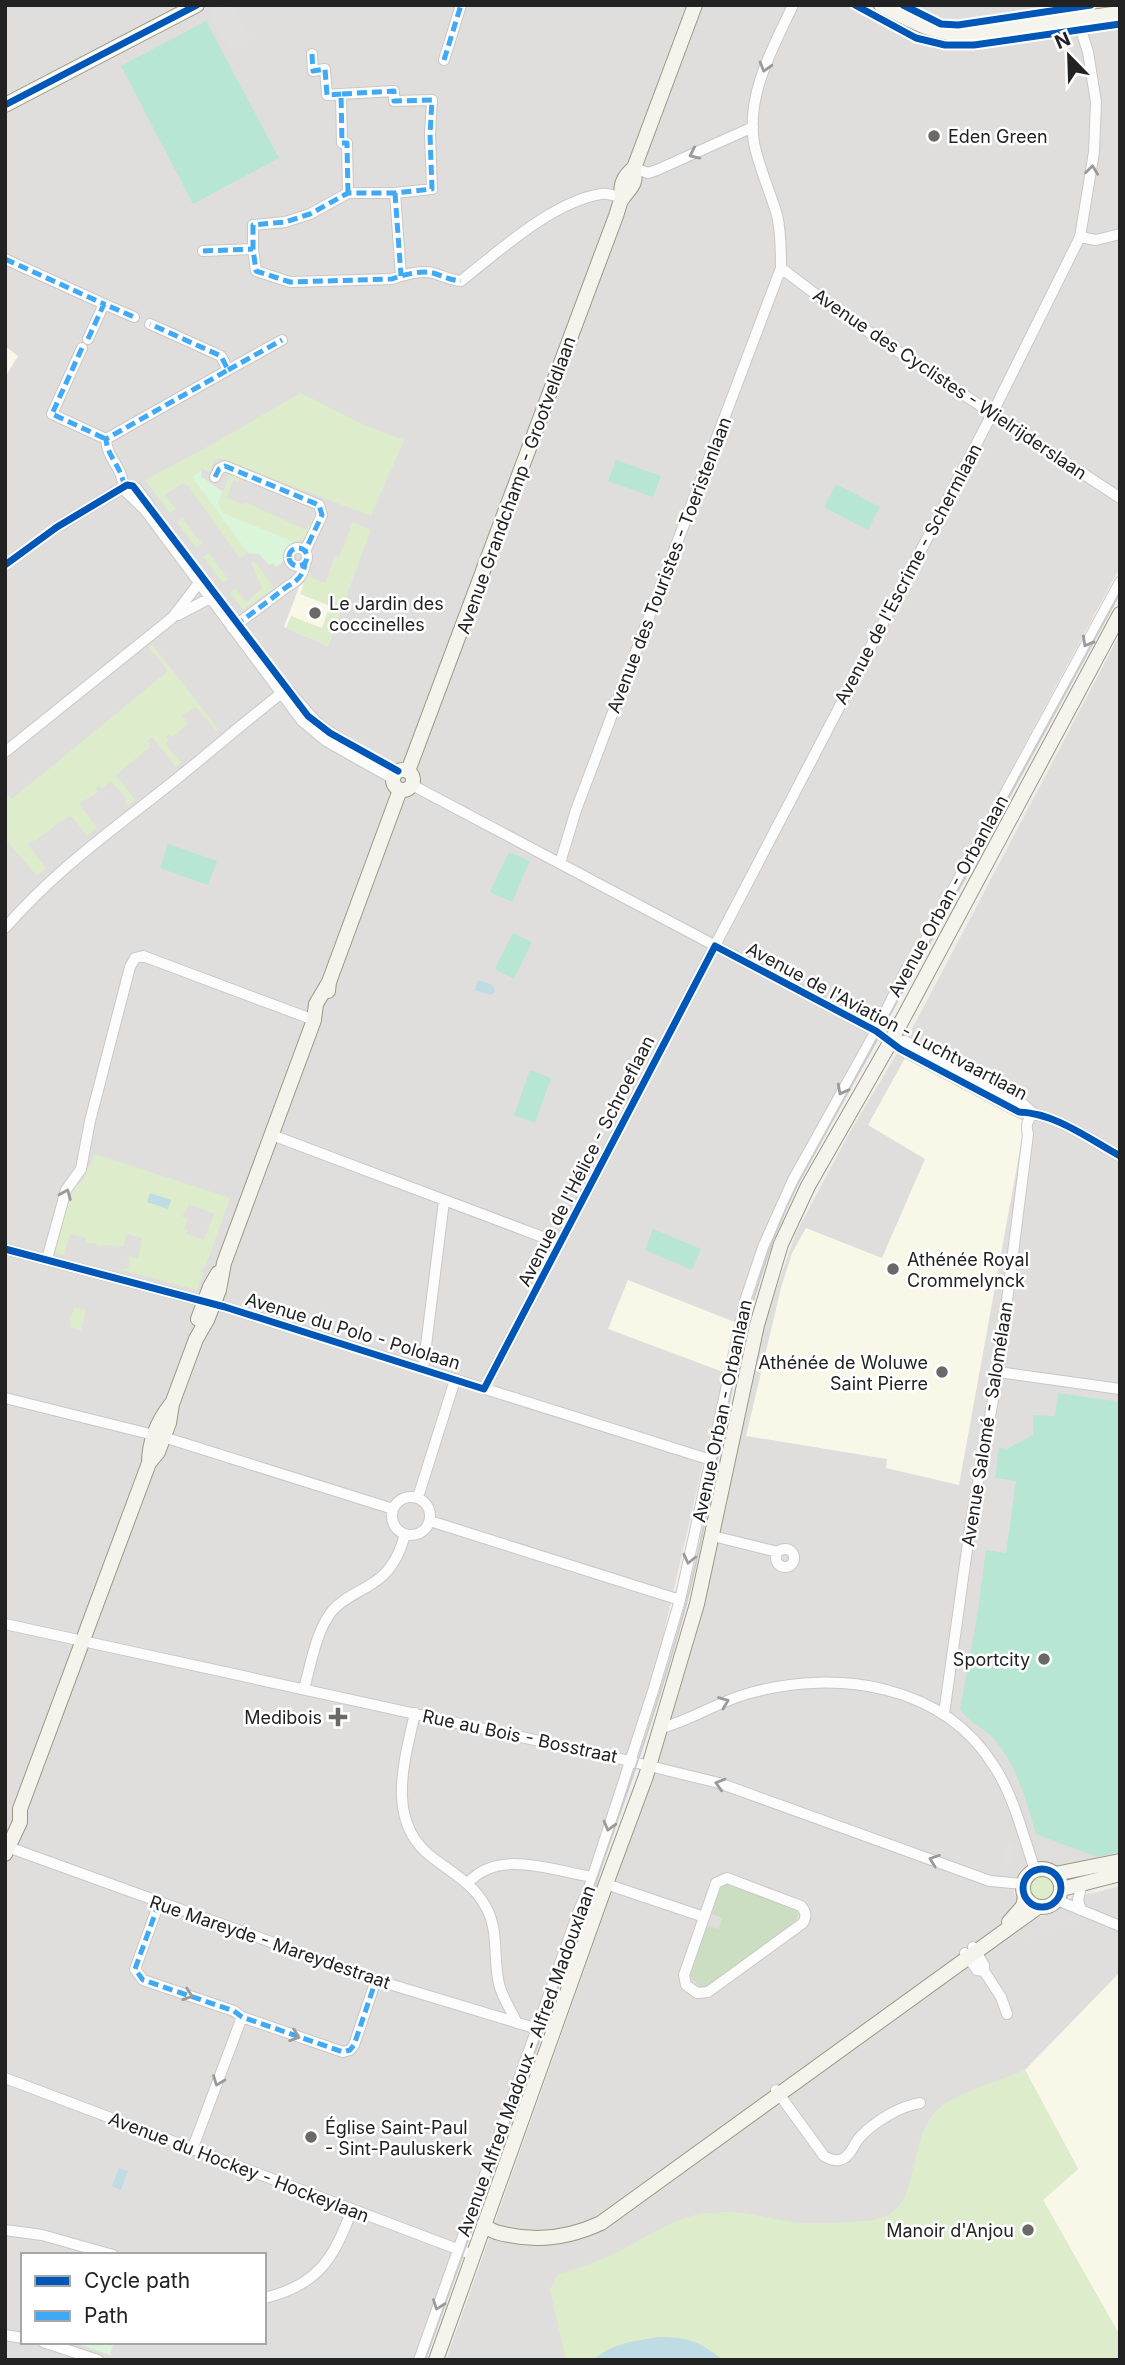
<svg xmlns="http://www.w3.org/2000/svg" width="1125" height="2365" viewBox="0 0 1125 2365" font-family="Inter,sans-serif">
  <style>
    .residential { fill: #dfdedc; fill-rule: evenodd }
    .education { fill: #f8f7e8 }
    .grass { fill: #ddeccb; fill-rule: evenodd }
    .forest { fill: #cbdec1 }
    .park { fill: #daf5da }
    .pitch { fill: #b7e6d2 }
    .parking { fill: #e0dfde }
    .water { fill: #bfdbe3 }
    .lines { fill: none; stroke-linecap: round; stroke-linejoin: round }
    .street-casing { stroke: #c9c8c7; stroke-width: 12 }
    .secondary-casing { stroke: #999a82; stroke-width: 16 }
    .street { stroke: #fdfcfc; stroke-width: 10 }
    .secondary { stroke: #f4f4ed; stroke-width: 14 }
    .tram { stroke: #ccc; stroke-width: 2 }
    .quiet { stroke: #3fa9f5; stroke-width: 5; stroke-dasharray: 10 5; stroke-linecap: butt }
    .cycleway-casing { stroke: #fff; stroke-width: 11 }
    .cycleway { stroke: #0057b8; stroke-width: 7 }
    .oneway { stroke: #9a9a9a }
    .poi-dot { fill: #6a6968; stroke: #fff; stroke-width: 2.5 }
    .labels { text-anchor: middle; dominant-baseline: central; stroke-width: 5; stroke-linejoin: round; paint-order: stroke }
    .poi-label { font-size: 18px; fill: #222; stroke: #fff; text-anchor: start }
    .street-label { font-size: 18px; fill: #222; stroke: #fff }
  </style>
  <rect width="100%" height="100%" fill="#f0eeeb"/>
  <path class="residential" d="M5,5H1120V567L781,1198L737,1323L629,1281L612,1318L726,1373L711,1428L637,1749L416,2360H5ZM23,2255H264V2342H23Z
    M1120,634V1855L1065,1868L1040,1865L1022,1869L1014,1882V1894L1034,1916H1043L1060,1908L1072,1896L1098,1892L1120,1886V2360H446L655,1771L686,1669L765,1321L796,1233L851,1130L913,1027Z"/>
  <path class="education" d="M5,346L18,356L5,377Z
    M304,583L345,600L328,646L284,627L299,587Z
    M905,1058L1025,1122L959,1485L886,1468L887,1459L746,1436L781,1288L792,1253L806,1228L882,1258L925,1159L868,1125Z
    M628,1280L737,1323L726,1373L608,1329Z
    M1120,1972V2336L1043,2200L1078,2169L1025,2070Z"/>
  <path class="grass" d="M301,393L366,426L404,440L371,516L220,458L214,460L210,473L202,468L192,477L248,553L240,558L188,486L183,483L165,495L176,509L170,513L145,480L209,446Z
    M230,474L240,477L238,482L233,480L227,498L244,505L245,502L306,530L315,514V509L317,514L307,539L295,542L223,513L218,503Z
    M182,518L202,544L196,548L177,522Z
    M353,522L371,530L328,646L286,628L291,616L322,628L330,606L300,594L308,572L311,573L310,577L325,583L335,556L339,557Z
    M209,553L228,579L223,583L203,557Z
    M251,562L257,564L274,588L243,610L230,593L235,588L246,602L262,588Z
    M152,644L219,730L217,732L196,707L182,716L188,724L172,737L169,734L166,737L169,741L165,744L181,763L176,767L152,737L147,741L151,746L116,775L135,800L128,806L125,802L126,798L111,781L102,789L99,786L96,789L98,792L79,804L97,828L87,836L72,817H68L36,840L29,842L28,845L46,868L37,876L5,839V791L12,799L168,671L149,647Z
    M95,1154L230,1198L206,1265L201,1271L203,1273L197,1290L122,1270L128,1268L130,1261L126,1256L138,1259L142,1238L127,1234L123,1247L102,1245L101,1248L95,1243H86V1238L70,1234L64,1255L55,1253L69,1195L76,1183L81,1184ZM189,1204L214,1214L204,1240L186,1234L188,1230L184,1228L188,1219L182,1217Z
    M74,1307L86,1310L81,1330L69,1327Z
    M1028 1888a14 14 0 1 1 28 0a14 14 0 1 1-28 0Z
    M1025,2070L1078,2169L1043,2200L1120,2336V2360H566L550,2290L557,2275C579,2269 601,2260 621,2250C650,2235 675,2217 708,2213C738,2209 763,2217 792,2222C810,2225 831,2223 850,2222C864,2221 879,2221 891,2213C919,2196 909,2136 938,2109C957,2093 1001,2080 1025,2070Z"/>
  <path class="forest" d="M725,1884L790,1907L796,1911L798,1914L796,1922L707,1987H700L690,1976L707,1926L719,1929L722,1918L712,1914L721,1885Z"/>
  <path class="park" d="M202,469L201,477C209,481 214,487 223,491L218,503L223,513L295,542L286,549L284,561L276,567L272,563L269,565L259,554L248,553L192,477Z
    M79,2342H114L110,2355L78,2344Z"/>
  <path class="pitch" d="M206,21L279,158L193,204L121,66Z
    M616,460L661,476L653,497L608,481Z
    M836,484L880,507L868,530L824,507Z
    M168,844L217,861L208,885L160,868Z
    M509,852L530,861L512,902L490,892Z
    M513,933L532,942L514,979L495,969Z
    M530,1070L551,1078L535,1123L514,1115Z
    M653,1229L701,1249L692,1270L645,1250Z
    M1058,1393L1120,1402V1852L1097,1857L1036,1834C1026,1800 1017,1765 993,1738C983,1727 967,1721 960,1709L978,1611L999,1448L1007,1449L1033,1435V1415L1055,1416Z"/>
  <path class="parking" d="M221,5H232L251,40L230,51L209,12Z
    M989,1477L1016,1481L1006,1553L978,1549Z
    M1009,1840L1015,1846L1005,1876L999,1869Z
    M1042,1842L1079,1856L1074,1860L1037,1847Z
    M1074,1917L1076,1923L1025,1940L1023,1934Z"/>
  <path class="water" d="M478,980L493,985L495,992L490,995L475,990Z
    M150,1193L171,1200L168,1209L147,1202Z
    M119,2168L128,2171L121,2190L112,2186Z
    M658,2337C689,2337 698,2341 723,2360H594C611,2343 636,2341 658,2337Z"/>
  <g class="lines">
    <g class="street-casing">
      <path id="street" d="M312,54L313,71L325,69L327,95L341,94
        M444,60L461,5
        M634,168L648,173L657,170L753,127
        M348,193L347,143H342L341,94L394,91V101L432,100L430,134L432,189L395,193H348L310,214L285,222L253,225V249L256,271L290,282L392,279C403,275 421,270 433,273C443,276 450,280 461,281C499,251 552,202 601,194C608,193 616,196 623,198
        M395,193L401,276
        M1080,237L1096,240L1120,234
        M203,251L253,249
        M5,259L104,304
        M781,268L843,315L1120,498
        M150,324L221,356L228,370L106,439C107,460 123,466 124,490L145,510L302,721L326,741L390,777L393,782
        M88,339L104,304L134,317
        M82,348L52,414L106,439
        M228,370L282,340
        M215,477L219,469L225,466L319,505L322,515L305,551
        M289 557a9 9 0 1 1 18 0a9 9 0 1 1-18 0Z
        M5,565L57,527L127,485L136,488L149,505
        M178,615L210,598L213,592
        M232,628L288,586C298,581 304,574 305,563
        M289,691L319,725L363,753L398,771
        M5,752L172,618L199,583H205
        M412,785L876,1031L900,1049L1019,1112C1055,1113 1089,1139 1120,1156
        M560,863L576,810L781,268C781,250 781,232 777,215C770,191 759,168 754,143C746,94 773,48 793,5
        M5,928C58,867 117,827 179,777C215,748 250,717 287,689
        M891,1041H905L1023,1104L1033,1113
        M272,1135L561,1244
        M5,1249L225,1307L711,1460
        M47,1259L66,1190L81,1169L90,1121L130,967L135,958L143,956L314,1020
        M423,1370L444,1201
        M998,1372L1120,1389
        M484,1389L992,414L1080,237L1094,152L1096,102L1088,52L1073,5
        M5,1398L170,1439L393,1509
        M392 1516a19 19 0 1 1 38 0a19 19 0 1 1-38 0Z
        M418,1497L455,1380
        M430,1521L680,1600
        M713,1536L778,1552
        M776 1558a9 9 0 1 1 18 0a9 9 0 1 1-18 0Z
        M5,1624L617,1758L719,1783L990,1881L1023,1884
        M304,1689C311,1664 316,1631 332,1611C343,1598 358,1593 373,1583C391,1572 400,1554 405,1534
        M415,1713C404,1762 385,1823 433,1858C454,1874 475,1885 487,1909C499,1932 493,1960 499,1984C502,1997 511,2010 517,2023
        M944,1714L971,1521L998,1372L1028,1134C1025,1125 1028,1119 1033,1113
        M661,1728C692,1720 719,1701 750,1693C837,1669 943,1684 994,1766C1014,1796 1023,1836 1035,1870
        M5,1846L376,1980L538,2029
        M727,1878L801,1906C806,1912 807,1916 803,1923L708,1992L697,1993L686,1985L684,1975L716,1883Z
        M468,1883C498,1848 554,1871 592,1877
        M606,1884L704,1917
        M1057,1900L1120,1926
        M159,1903L135,1969L143,1980L234,2011L242,2017L343,2052L350,2050L354,2045L376,1980
        M1081,1910L1078,1900L1082,1883
        M965,1953L977,1970L984,1971V1965L973,1947
        M984,1971L1001,1997L1007,2014
        M5,2078L473,2255
        M776,2090L824,2156C829,2159 834,2161 840,2160C852,2156 853,2143 862,2135C876,2121 900,2106 920,2103
        M192,2150L242,2017
        M5,2230L42,2235L113,2255
        M264,2298C317,2286 335,2258 352,2209
        M5,2335L23,2338
        M43,2342L98,2360
        M419,2360L579,1910L589,1888L653,1691L680,1600L746,1298L763,1247L793,1180L876,1031L906,970L918,954L1120,582"/>
    </g>
    <g class="secondary-casing">
      <path id="secondary" d="M881,5C912,21 933,35 970,34L1120,13
        M5,105L197,5
        M623,198C619,186 624,176 634,168L695,5
        M393 780a10 10 0 1 1 20 0a10 10 0 1 1-20 0Z
        M408,771L616,216C618,211 619,204 622,199C630,187 637,186 634,168
        M328,991L329,982L400,790
        M198,1319L210,1287L218,1273
        M149,1463C149,1441 158,1421 171,1404
        M5,1854L20,1822V1809L149,1463L158,1452L169,1423L172,1404L196,1339L207,1320L219,1290L224,1263L314,1020L316,1004L329,982
        M1023 1888a19 19 0 1 1 38 0a19 19 0 1 1-38 0Z
        M1055,1874L1120,1861
        M1062,1889L1120,1874
        M1009,1922L1023,1906L1025,1897
        M484,2224C491,2232 499,2233 509,2235C542,2242 571,2237 601,2223L1038,1907
        M436,2360L606,1884L646,1776L697,1604L757,1325L781,1244L808,1186L891,1041L1120,614"/>
    </g>
    <use href="#street" class="street"/>
    <use href="#secondary" class="secondary"/>
    <path class="tram" d="M425,2360C479,2210 533,2060 586,1910C621,1809 658,1708 686,1604C723,1464 732,1316 797,1185L1120,592"/>
    <path class="quiet" d="M312,54L313,71L325,69L327,95L341,94
      M444,60L461,5
      M348,193L347,143H342L341,94L394,91V101L432,100L430,134L432,189L395,193H348L310,214L285,222L253,225V249L256,271L290,282L392,279C403,275 421,270 433,273C443,276 450,280 461,281
      M395,193L401,276
      M203,251L253,249
      M5,259L104,304
      M88,339L104,304L134,317
      M82,348L52,414L106,439
      M228,370L282,340
      M215,477L219,469L225,466L319,505L322,515L305,551
      M124,487C123,468 107,457 106,439L228,370L221,356L150,324
      M289 557a9 9 0 1 1 18 0a9 9 0 1 1-18 0Z
      M235,626L288,586C298,581 304,574 305,563
      M159,1903L135,1969L143,1980L234,2011L242,2017L343,2052L350,2050L354,2045L376,1980"/>
    <g class="cycleway-casing">
      <path id="cycleway" d="M855,5L916,38L945,45H974L1120,24
        M903,5L941,24L958,25L1091,5
        M5,105L197,5
        M5,565L57,527L127,485L133,486L308,716L330,733L398,771
        M5,1249L225,1307L484,1389L715,946L876,1031L900,1049L1019,1112C1055,1113 1089,1139 1120,1156
        M1023 1888a19 19 0 1 1 38 0a19 19 0 1 1-38 0Z"/>
    </g>
    <use href="#cycleway" class="cycleway"/>
  </g>
  <defs><path id="oneway-chevron" d="M-2-3.5L2.5 0L-2 3.5" fill="none" stroke-width="1.6" stroke-linecap="round" stroke-linejoin="round" transform="scale(1.75)"/></defs>
  <g class="oneway">
    <use href="#oneway-chevron" transform="translate(765 67) rotate(106)"/>
    <use href="#oneway-chevron" transform="translate(694 154) rotate(155)"/>
    <use href="#oneway-chevron" transform="translate(1092 170) rotate(-83)"/>
    <use href="#oneway-chevron" transform="translate(1087 642) rotate(119)"/>
    <use href="#oneway-chevron" transform="translate(842 1090) rotate(118)"/>
    <use href="#oneway-chevron" transform="translate(66 1194) rotate(-67)"/>
    <use href="#oneway-chevron" transform="translate(689 1559) rotate(103)"/>
    <use href="#oneway-chevron" transform="translate(724 1702) rotate(-21)"/>
    <use href="#oneway-chevron" transform="translate(720 1784) rotate(-164)"/>
    <use href="#oneway-chevron" transform="translate(609 1826) rotate(105)"/>
    <use href="#oneway-chevron" transform="translate(934 1860) rotate(-160)"/>
    <use href="#oneway-chevron" transform="translate(188 1995) rotate(19)"/>
    <use href="#oneway-chevron" transform="translate(295 2036) rotate(19)"/>
    <use href="#oneway-chevron" transform="translate(218 2081) rotate(111)"/>
    <use href="#oneway-chevron" transform="translate(438 2305) rotate(110)"/>
  </g>
  <g class="poi-dot">
    <circle cx="934" cy="136" r="7"/>
    <circle cx="315" cy="613" r="7"/>
    <circle cx="893" cy="1269" r="7"/>
    <circle cx="942" cy="1372" r="7"/>
    <circle cx="1044" cy="1659" r="7"/>
    <path d="M334.5 1706.5h7v7h7v7h-7v7h-7v-7h-7v-7h7z"/>
    <circle cx="311" cy="2137" r="7"/>
    <circle cx="1028" cy="2230" r="7"/>
  </g>
  <g class="labels">
    <g class="poi-label">
      <text x="948" y="136">Eden Green</text>
      <text x="329" y="603">Le Jardin des<tspan x="329" dy="21">coccinelles</tspan></text>
      <text x="907" y="1259">Athénée Royal<tspan x="907" dy="21">Crommelynck</tspan></text>
      <text x="928" y="1362" text-anchor="end">Athénée de Woluwe<tspan x="928" dy="21">Saint Pierre</tspan></text>
      <text x="1030" y="1659" text-anchor="end">Sportcity</text>
      <text x="322" y="1717" text-anchor="end">Medibois</text>
      <text x="325" y="2127">Église Saint-Paul<tspan x="325" dy="21">- Sint-Pauluskerk</tspan></text>
      <text x="1014" y="2230" text-anchor="end">Manoir d'Anjou</text>
    </g>
    <g class="street-label">
      <text transform="translate(950 384) rotate(34)">Avenue des Cyclistes - Wielrijderslaan</text>
      <text transform="translate(516 485) rotate(-70)">Avenue Grandchamp - Grootveldlaan</text>
      <text transform="translate(669 565) rotate(-69)">Avenue des Touristes - Toeristenlaan</text>
      <text transform="translate(908 574) rotate(-62)">Avenue de l'Escrime - Schermlaan</text>
      <text transform="translate(948 896) rotate(-61)">Avenue Orban - Orbanlaan</text>
      <text transform="translate(887 1021) rotate(28)">Avenue de l'Aviation - Luchtvaartlaan</text>
      <text transform="translate(586 1161) rotate(-63)">Avenue de l'Hélice - Schroeflaan</text>
      <text transform="translate(353 1331) rotate(17)">Avenue du Polo - Pololaan</text>
      <text transform="translate(722 1411) rotate(-78)">Avenue Orban - Orbanlaan</text>
      <text transform="translate(987 1424) rotate(-81)">Avenue Salomé - Salomélaan</text>
      <text transform="translate(520 1736) rotate(12)">Rue au Bois - Bosstraat</text>
      <text transform="translate(270 1942) rotate(19)">Rue Mareyde - Mareydestraat</text>
      <text transform="translate(526 2061) rotate(-70)">Avenue Alfred Madoux - Alfred Madouxlaan</text>
      <text transform="translate(239 2167) rotate(21)">Avenue du Hockey - Hockeylaan</text>
    </g>
  </g>
  <rect width="1125" height="2365" fill="none" stroke="#222222" stroke-width="14"/>
  <rect x="21" y="2253" width="245" height="91" fill="#ffffff" stroke="#a7a7a7" stroke-width="2"/>
  <rect x="35" y="2276" width="35" height="10" fill="#0057b8" stroke="#a7a7a7" stroke-width="2"/>
  <text x="84" y="2288" font-size="21" fill="#222222">Cycle path</text>
  <rect x="35" y="2311" width="35" height="10" fill="#3fa9f5" stroke="#a7a7a7" stroke-width="2"/>
  <text x="84" y="2323" font-size="21" fill="#222222">Path</text>
  <g transform="translate(1069 56) rotate(337)" stroke="#ffffff" stroke-width="5" paint-order="stroke">
  <path d="M0-5L12 26L0 18L-12 26Z" fill="#222222"/>
  <text y="-10" font-size="19" font-weight="bold" text-anchor="middle" fill="#222222">N</text>
  </g>
</svg>
